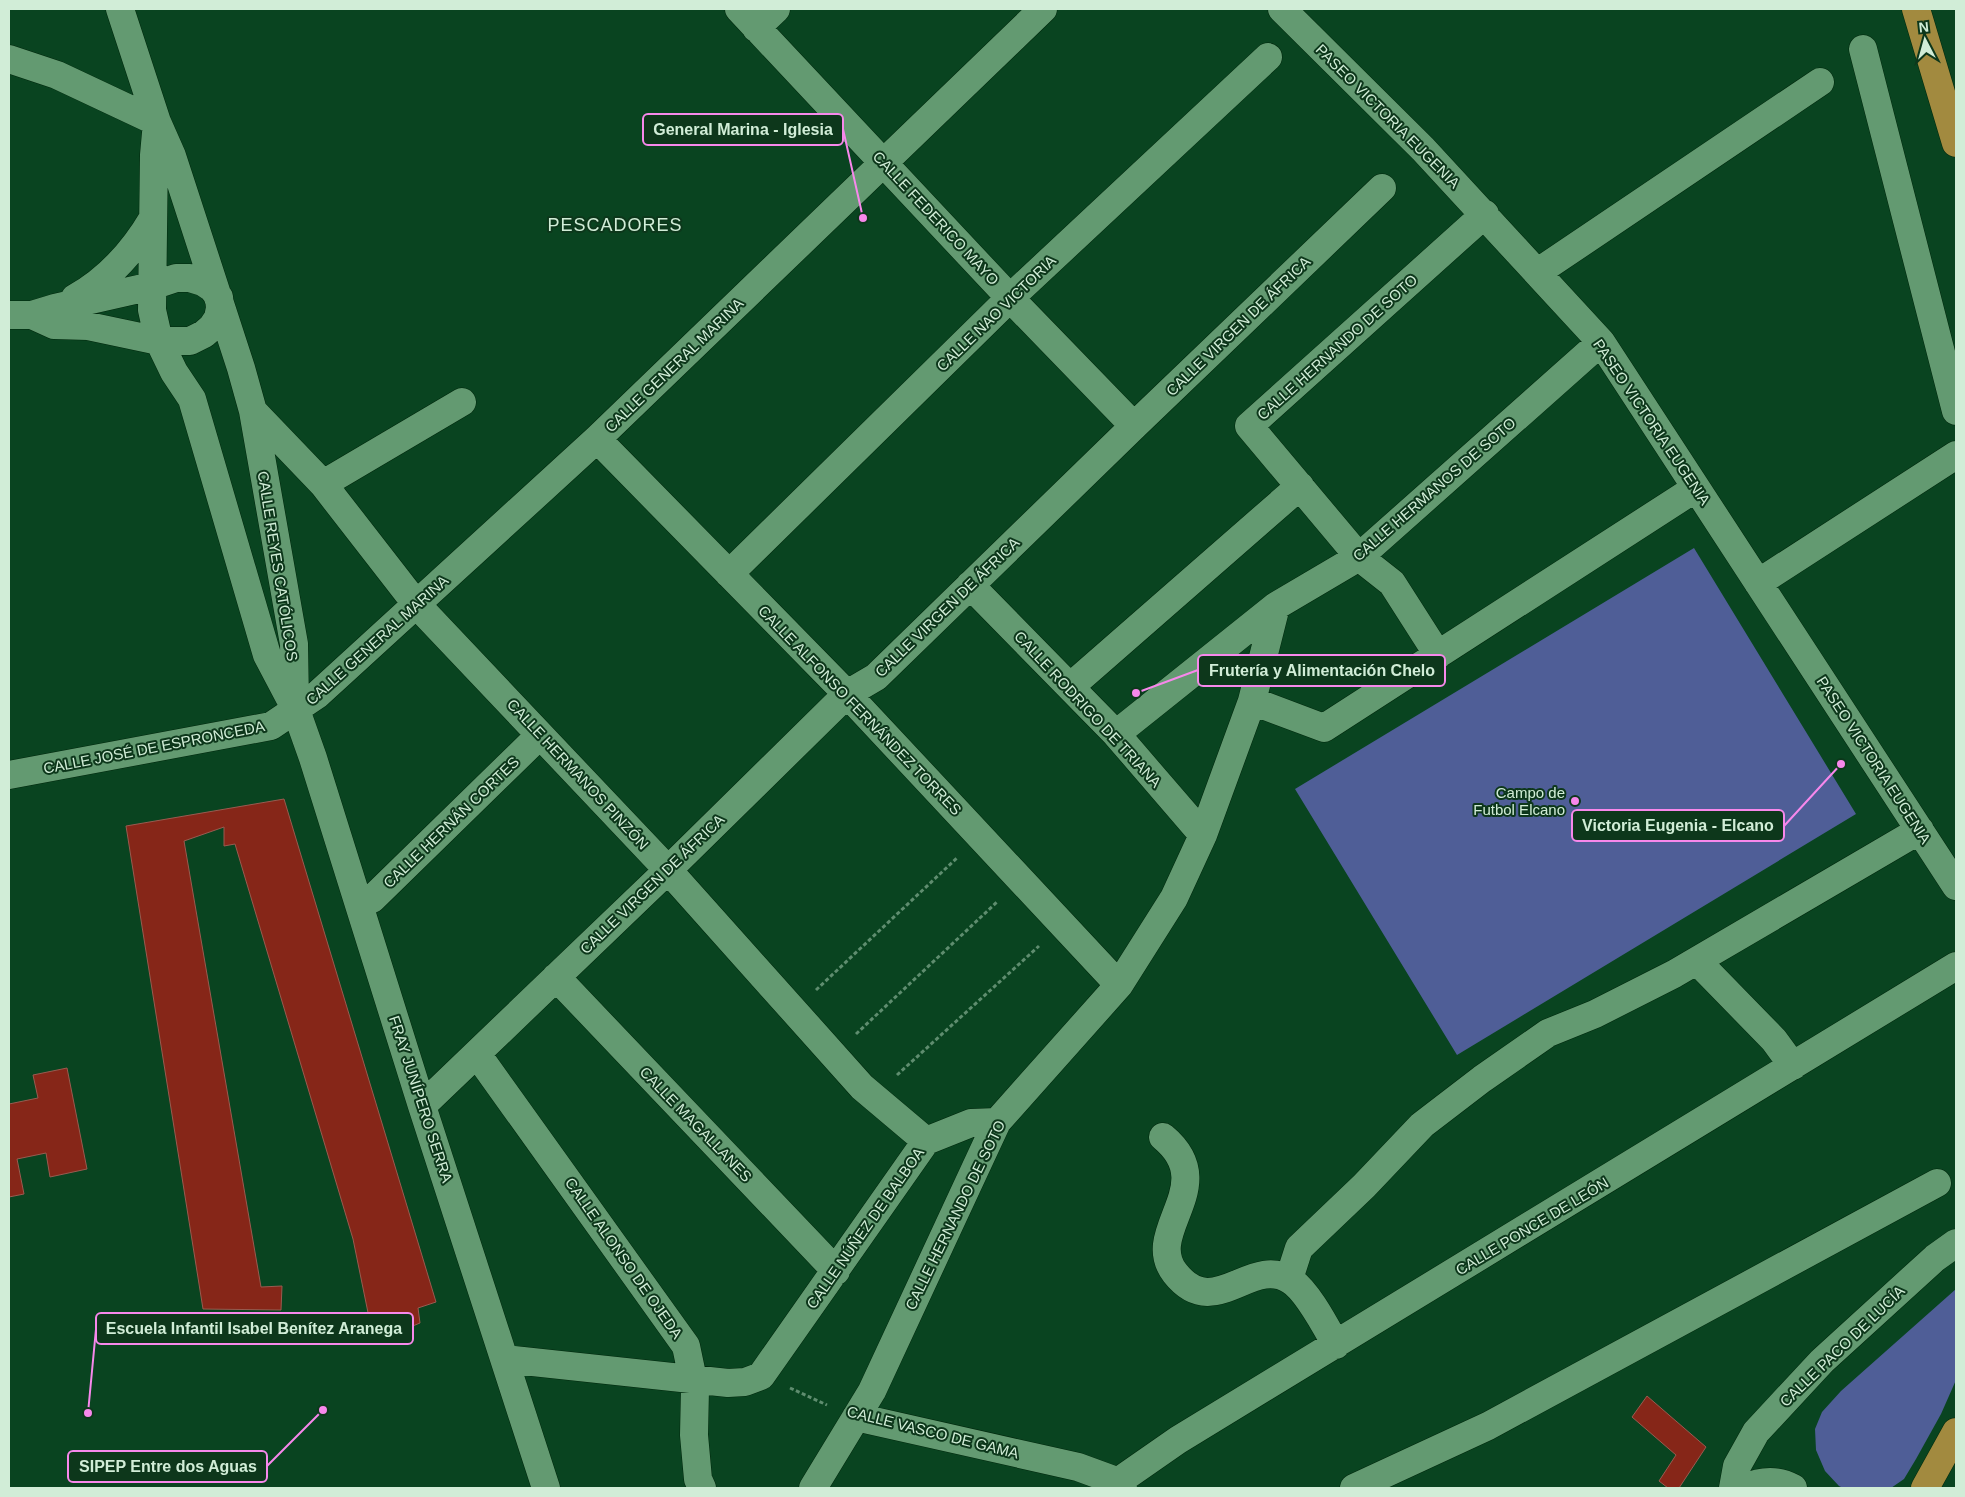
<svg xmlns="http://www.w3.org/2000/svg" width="1965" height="1497" viewBox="0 0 1965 1497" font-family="Helvetica,sans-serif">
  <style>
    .green { fill: #4f5e97 }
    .building { fill: #862618; stroke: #995b50 }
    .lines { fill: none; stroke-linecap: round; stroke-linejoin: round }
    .minor-casing { stroke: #00280d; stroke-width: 29 }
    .highway-casing { stroke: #00280d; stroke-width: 29 }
    .path { stroke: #5f8d6f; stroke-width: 3; stroke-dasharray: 4 2.5; stroke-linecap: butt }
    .minor { stroke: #639a71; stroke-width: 28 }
    .highway { stroke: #a28a3f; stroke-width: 28 }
    .poi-dot { fill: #f788eb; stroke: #0d371b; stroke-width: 2 }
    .labels { text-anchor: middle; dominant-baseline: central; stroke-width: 4; stroke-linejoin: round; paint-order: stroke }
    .street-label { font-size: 15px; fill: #d1edd7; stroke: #0d371b }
    .poi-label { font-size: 15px; fill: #d1edd7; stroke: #0d371b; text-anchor: end }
    .quarter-label { font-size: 18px; letter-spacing: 1px; fill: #d1edd7; stroke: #0d371b }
    .leader { fill: none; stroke: #f788eb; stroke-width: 2 }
    .callout-dot { fill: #f788eb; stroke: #0d371b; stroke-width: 2 }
    .callout { fill: #0d371b; stroke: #f788eb; stroke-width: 2 }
    .callout-label { font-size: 16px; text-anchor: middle; font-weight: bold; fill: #d1edd7 }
  </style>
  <rect width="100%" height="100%" fill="#094420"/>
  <path class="green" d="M1694,548L1856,814L1457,1055L1295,789Z
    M1956,1289V1380L1941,1414L1916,1459L1904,1479L1891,1488H1843L1839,1486L1825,1471L1816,1450L1815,1429L1822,1412L1841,1391Z"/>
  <path class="building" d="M284,799L436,1302L418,1308L420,1323L374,1342L353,1239L235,844L224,846V827L184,841L261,1287L282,1286L281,1310L203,1309L126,826Z
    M67,1068L87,1169L50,1177L46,1153L17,1159L24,1194L9,1197V1104L38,1098L33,1075Z
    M1647,1396L1706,1447L1679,1488H1668L1659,1481L1676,1455L1632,1417Z"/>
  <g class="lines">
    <g class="minor-casing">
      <path id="minor" d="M120,9L157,122L172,156L241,368L253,411L294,644L295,704
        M739,9L1010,298L1134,426
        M1282,9L1423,149L1601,342L1956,886
        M756,28L776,9
        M1863,49L1956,411
        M9,59L57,75L157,122
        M157,122L154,155L152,310L159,341L174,372L192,399L267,655L296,710L313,758L422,1106L546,1488
        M1538,272L1820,82
        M75,298C109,279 133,252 153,218
        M9,315H32L55,308L152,286L176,278H190L203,282L212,288L219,297L220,308L218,318L212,327L204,334L190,341H159L88,326L54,325L32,315
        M253,411L323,484L417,605L668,870L862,1087L926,1141
        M597,439L847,694L1119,985
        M323,484L462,402
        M729,574L1010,298L1268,57
        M1758,583L1956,455
        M970,585L1116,734L1203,835
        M1438,655L1392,583L1359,557L1249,426L1485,214
        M1070,687L1300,486
        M1252,701L1324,728L1696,488
        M1116,734L1276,606L1359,557L1601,342
        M9,775L271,726L317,695L597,439L1043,9
        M359,904L372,899L540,735
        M1697,961L1774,1040L1793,1066
        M556,977L836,1271
        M477,1054L686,1346L695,1389L694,1435L698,1479L702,1488
        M422,1106L668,870L847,694L876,677L1134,426L1382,188
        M1163,1137C1222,1186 1142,1231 1175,1273C1214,1323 1251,1255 1290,1280C1307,1290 1326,1327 1336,1345
        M1289,1279L1299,1248L1364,1186L1422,1125L1482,1079L1548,1033L1595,1014L1674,974L1920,830
        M505,1359L728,1383L745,1382L761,1376L926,1141L971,1123L997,1122
        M856,1417L1078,1467L1119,1482L1123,1488
        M813,1488L872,1391L997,1122L1119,985L1174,898L1203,835L1252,701L1276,606
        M1109,1488L1178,1440L1956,966
        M1354,1488L1488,1426L1937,1183
        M1733,1488L1737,1466L1756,1432L1822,1361L1935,1258L1956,1243
        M1744,1488C1760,1481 1777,1479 1793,1488"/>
    </g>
    <g class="highway-casing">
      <path id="highway" d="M1916,9L1956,143
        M1925,1488L1956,1432"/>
    </g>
    <path class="path" d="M816,990L958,857
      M856,1034L997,902
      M897,1075L1039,946
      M790,1388L827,1405"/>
    <use href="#minor" class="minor"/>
    <use href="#highway" class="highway"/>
  </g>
  <circle class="poi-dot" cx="1575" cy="801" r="5"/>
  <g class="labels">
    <g class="street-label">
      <text transform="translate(1388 116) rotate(45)">PASEO VICTORIA EUGENIA</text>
      <text transform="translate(936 218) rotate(47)">CALLE FEDERICO MAYO</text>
      <text transform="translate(996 313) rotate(-44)">CALLE NAO VICTORIA</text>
      <text transform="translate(1238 326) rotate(-44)">CALLE VIRGEN DE ÁFRICA</text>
      <text transform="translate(1337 347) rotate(-42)">CALLE HERNANDO DE SOTO</text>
      <text transform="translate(674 365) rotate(-44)">CALLE GENERAL MARINA</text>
      <text transform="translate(1652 422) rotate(56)">PASEO VICTORIA EUGENIA</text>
      <text transform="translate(1434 489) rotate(-41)">CALLE HERMANOS DE SOTO</text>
      <text transform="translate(278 566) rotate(81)">CALLE REYES CATÓLICOS</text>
      <text transform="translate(947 607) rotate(-44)">CALLE VIRGEN DE ÁFRICA</text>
      <text transform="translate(377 640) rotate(-42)">CALLE GENERAL MARINA</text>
      <text transform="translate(1088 709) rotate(47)">CALLE RODRIGO DE TRIANA</text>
      <text transform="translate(860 710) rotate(46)">CALLE ALFONSO FERNÁNDEZ TORRES</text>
      <text transform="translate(154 747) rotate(-11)">CALLE JOSÉ DE ESPRONCEDA</text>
      <text transform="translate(1874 760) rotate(57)">PASEO VICTORIA EUGENIA</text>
      <text transform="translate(578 774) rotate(47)">CALLE HERMANOS PINZÓN</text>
      <text transform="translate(451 822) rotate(-44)">CALLE HERNÁN CORTES</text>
      <text transform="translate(652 884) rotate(-44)">CALLE VIRGEN DE ÁFRICA</text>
      <text transform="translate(421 1099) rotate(72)">FRAY JUNÍPERO SERRA</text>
      <text transform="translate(696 1124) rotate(46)">CALLE MAGALLANES</text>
      <text transform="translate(955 1215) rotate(-64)">CALLE HERNANDO DE SOTO</text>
      <text transform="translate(1532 1226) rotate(-31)">CALLE PONCE DE LEÓN</text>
      <text transform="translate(865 1228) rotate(-55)">CALLE NÚÑEZ DE BALBOA</text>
      <text transform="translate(624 1258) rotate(55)">CALLE ALONSO DE OJEDA</text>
      <text transform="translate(1842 1346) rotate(-44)">CALLE PACO DE LUCÍA</text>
      <text transform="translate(933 1432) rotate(14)">CALLE VASCO DE GAMA</text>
    </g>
    <g class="poi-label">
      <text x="1565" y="792">Campo de<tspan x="1565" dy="17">Futbol Elcano</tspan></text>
    </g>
    <g class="quarter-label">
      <text x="615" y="225">PESCADORES</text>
    </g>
  </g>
  <path class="leader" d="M863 218L843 129M1136 693L1198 670M1841 764L1784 826M88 1413L96 1329M323 1410L267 1466"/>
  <g class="callout-dot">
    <circle cx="863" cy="218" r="5"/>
    <circle cx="1136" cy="693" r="5"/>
    <circle cx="1841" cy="764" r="5"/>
    <circle cx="88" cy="1413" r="5"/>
    <circle cx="323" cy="1410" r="5"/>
  </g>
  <g class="callout">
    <rect x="643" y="114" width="200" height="31" rx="5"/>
    <rect x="1198" y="655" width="247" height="31" rx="5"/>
    <rect x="1572" y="810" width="212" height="31" rx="5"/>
    <rect x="96" y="1313" width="317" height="31" rx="5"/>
    <rect x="68" y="1451" width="199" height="31" rx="5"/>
  </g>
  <g class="callout-label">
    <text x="743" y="135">General Marina - Iglesia</text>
    <text x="1322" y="676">Frutería y Alimentación Chelo</text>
    <text x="1678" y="831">Victoria Eugenia - Elcano</text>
    <text x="254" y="1334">Escuela Infantil Isabel Benítez Aranega</text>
    <text x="168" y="1472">SIPEP Entre dos Aguas</text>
  </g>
  <rect width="1965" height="1497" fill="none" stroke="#d1edd7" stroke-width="20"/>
  <g transform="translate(1925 40) rotate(354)" stroke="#0d371b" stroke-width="4" paint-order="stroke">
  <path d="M0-4L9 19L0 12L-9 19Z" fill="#d1edd7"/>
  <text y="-8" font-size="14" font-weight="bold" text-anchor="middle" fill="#d1edd7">N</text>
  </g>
</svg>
